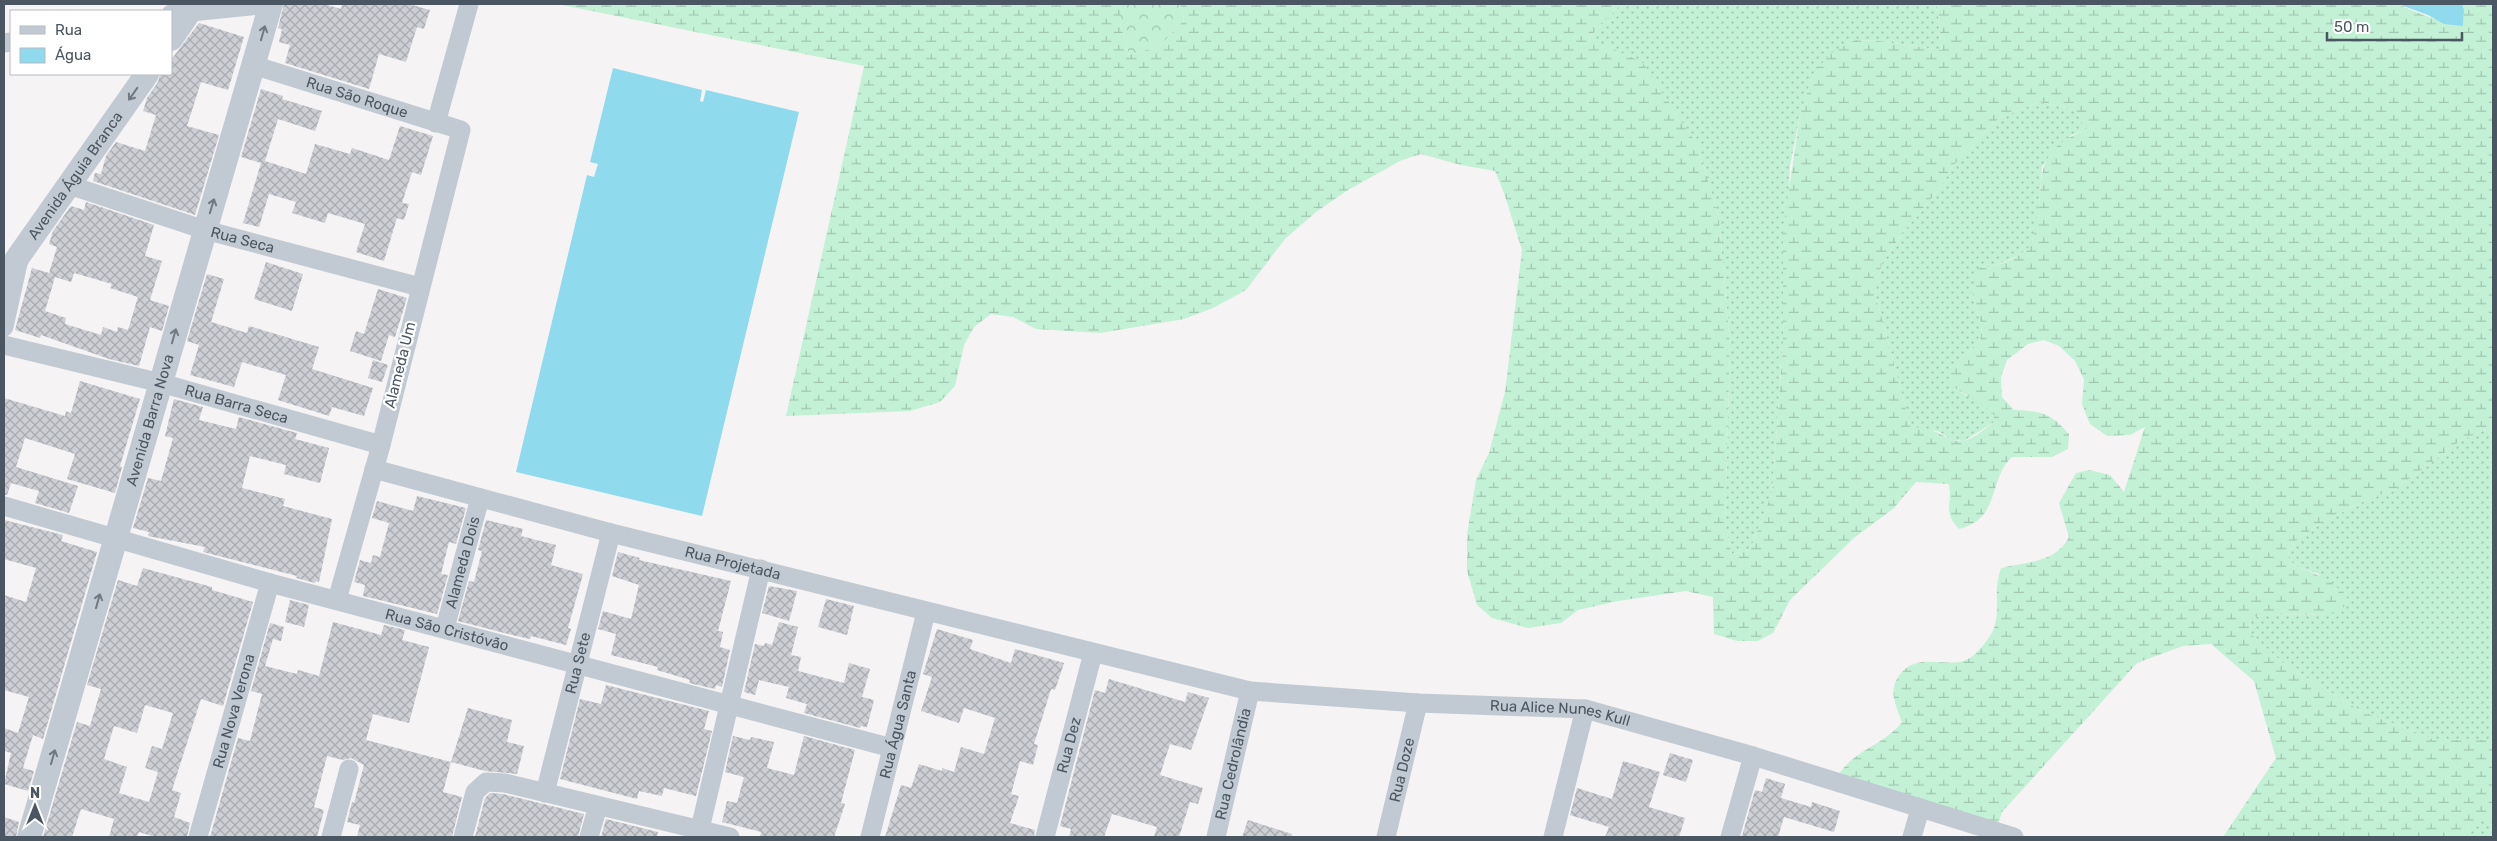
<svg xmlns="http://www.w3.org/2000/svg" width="2497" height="841" viewBox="0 0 2497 841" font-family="Rubik,sans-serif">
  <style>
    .grass { fill: url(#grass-dots) }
    .forest { fill: url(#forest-crowns) }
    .wetland { fill: url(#wetland-marsh); fill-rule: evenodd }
    .water { fill: #90daee }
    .building { fill: url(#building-cross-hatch); fill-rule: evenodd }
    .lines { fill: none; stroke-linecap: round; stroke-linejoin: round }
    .minor { stroke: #c1cad2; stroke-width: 19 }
    .tertiary { stroke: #c1cad2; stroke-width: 24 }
    .oneway { stroke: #6e7983 }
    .labels { text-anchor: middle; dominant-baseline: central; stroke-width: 4.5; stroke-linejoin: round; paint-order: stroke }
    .street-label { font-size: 15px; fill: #4a5661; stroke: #fff }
  </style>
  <defs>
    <pattern id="grass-dots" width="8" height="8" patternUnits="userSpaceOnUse" patternTransform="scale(1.25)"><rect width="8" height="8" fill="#c3f1d5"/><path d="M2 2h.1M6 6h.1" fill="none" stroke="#a0c6b0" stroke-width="1.8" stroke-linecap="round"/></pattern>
    <pattern id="forest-crowns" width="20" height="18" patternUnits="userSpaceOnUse" patternTransform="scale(1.25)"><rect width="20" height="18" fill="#c3f1d5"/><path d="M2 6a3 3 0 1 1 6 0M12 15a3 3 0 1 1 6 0" fill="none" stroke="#a0c6b0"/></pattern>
    <pattern id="wetland-marsh" width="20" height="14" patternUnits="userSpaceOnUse" patternTransform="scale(1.25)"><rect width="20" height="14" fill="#c3f1d5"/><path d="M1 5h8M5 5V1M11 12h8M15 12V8" fill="none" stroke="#a0c6b0"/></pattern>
    <pattern id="building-cross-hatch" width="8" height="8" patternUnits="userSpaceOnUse" patternTransform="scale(1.25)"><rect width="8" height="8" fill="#cdcfd5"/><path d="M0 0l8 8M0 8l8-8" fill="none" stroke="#a8abb0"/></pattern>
  </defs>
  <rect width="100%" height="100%" fill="#f5f3f3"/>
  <path class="grass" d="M1621,4H1937L1942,50L1879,41L1855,40L1813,74L1800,115L1790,166L1783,346L1772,493L1750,550L1732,554L1725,525L1730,344L1719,219L1698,146L1589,38Z
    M2039,102L2076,110L2086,130L2072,135L2055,149L2042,167L2038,219L2031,246L2018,256L1991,267H1982L1972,292L1982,327L1980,341L1950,368L1961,393L1987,405L1994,415V422L1964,441L1952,440L1938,431L1911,428L1875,293L1882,263L1904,231L1941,187L1950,169L1999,118Z
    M2493,426V740H2435L2361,711L2284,664L2251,634L2250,619L2266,614L2327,615L2319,574L2294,566L2288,554L2297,540L2321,523L2372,497L2393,491L2460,441Z
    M2493,818V837H2463L2476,821Z"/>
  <path class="forest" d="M1120,4H1181L1184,20L1160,46L1129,55L1120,22Z"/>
  <path class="wetland" d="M557,4H1120V22L1129,55L1160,46L1184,20L1181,4H1621L1589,38L1642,62L1698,146L1719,219L1730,344L1725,525L1732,554L1750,550L1772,493L1783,346V230L1800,115L1813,74L1831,53L1855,40L1879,41L1942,50L1937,4H2398C2418,14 2440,21 2463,26L2464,10L2462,4H2493V426L2460,441L2393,491L2372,497L2321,523L2297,540L2288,554L2294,566C2316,573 2334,581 2348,599L2344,607L2327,615L2266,614L2250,619L2251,634L2284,664L2361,711L2435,740H2493V818L2476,822L2463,837H2223L2276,758L2254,681L2211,644L2183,646L2137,663L2002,812L1998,824L1838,776C1853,750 1885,745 1902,722C1895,703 1887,689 1902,672C1923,649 1956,675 1976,653C1983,646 1993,634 1995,625C2000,605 1993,591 2001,568C2026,562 2056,563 2069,537L2059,503L2076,473L2089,470L2110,475L2124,492L2145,427L2130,435L2107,436L2090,424L2082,404L2084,379L2075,361L2059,346L2044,340L2028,344L2007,360L2001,377L2002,397L2014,410C2041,411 2051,413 2069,434L2068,449L2052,457H2012C1988,479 2001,519 1959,529C1942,511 1953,505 1949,484L1916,482L1893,509L1855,537L1790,600L1773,633L1758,641H1737L1714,634L1713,597L1686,591L1618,601L1578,610L1561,623L1528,628L1492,618L1477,605L1467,571V535L1476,480L1489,453L1505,392L1522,250L1504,193L1495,171L1461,165L1421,154L1402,160L1348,190L1316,212L1285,239L1246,290L1213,308L1184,319L1100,333L1036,329L1013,317L991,314L974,327L964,345L955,386L940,402L910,411L786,416L864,66ZM2039,102L2076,110L2086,130C2028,152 2047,181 2035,228C2034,233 2033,242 2030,246C2023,256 2004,263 1993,266C1988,268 1983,266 1978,269L1972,292L1982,327L1980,341L1950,368L1951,384C1964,397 1983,401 1994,415V422C1986,428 1973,439 1964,441C1948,444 1936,424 1911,428L1875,293L1882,263L1904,231L1941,187L1950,169L1999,118Z"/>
  <path class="water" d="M2398,4H2462L2464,10L2463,26L2444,24L2428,15Z
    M613,68L702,90L700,101L703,102L706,90L799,112L702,516L516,472L587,175L594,177L598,164L590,162Z"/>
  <path class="building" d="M284,4H324L341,9L342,4H409L430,10L424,29L417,27L406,62L379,54L369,89L285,63L290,45L279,42L282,29L278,28Z
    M199,23L244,37L228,90L201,82L187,126L219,135L195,215L93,181L95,173L101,174L106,156L116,142L145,151L156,115L143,111L147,98L158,82L160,74H171V60Z
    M261,89L283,96L282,99L322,111L315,131L278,119L265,161L306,174L315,144L350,154L352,148L389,160L400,126L433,136L421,175L412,172L402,203L409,204L404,220L397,218L384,261L356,252L365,224L328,213L325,223L292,213L296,202L269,194L259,227L243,223L261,163L241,157Z
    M86,202L154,225L145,256L162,261L150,300L169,306L162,331L150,327L139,366L109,359L41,335L40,338L15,330L32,268L49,273L57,247L49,244L53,231L71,206L84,210ZM74,273L112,284L110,288L138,297L128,330L118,327L117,332L103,327L101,335L65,324L66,318L45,311L55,277L71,282Z
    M266,262L303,274L292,311L254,299Z
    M207,274L224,279L211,322L247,333L249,326L319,347L312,369L373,388L364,416L332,407L329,416L278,400L286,375L242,362L234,387L190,375L199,345L187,341Z
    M378,289L407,298L395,337L389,335L381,361L350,351L356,331L364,334Z
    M373,360L388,365L382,382L368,378Z
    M80,381L140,399L120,466L122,467L115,493L67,479L75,454L25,438L16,467L78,486L69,513L35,503L39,491L11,483L7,495H4V398L65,416L66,411L71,413Z
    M174,399L203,407L199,420L236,429L239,417L297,433L295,439L329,448L320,483L284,474L286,465L250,456L242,488L285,499L283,506L332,519L319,582L316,581L315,583L296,578L297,576L203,552L205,547L148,536L149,532L133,528L148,478L161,481L173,438L165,436Z
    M417,496L466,508L456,544L449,542L441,574L448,575L437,614L363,596L365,585L354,582L360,560L371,563L373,555L380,557L389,523L372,518L377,501L413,511Z
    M4,520L63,535L61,541L97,552L43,739L33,735L23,768L34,771L28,791L4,784L11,753L4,751V728L18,733L29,697L4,690V595L26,602L36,568L4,559Z
    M486,520L523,529L521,536L556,545L551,565L583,574L568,628L571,629L566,645L531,636L530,639L512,635L458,621L469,581L474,582L482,551L478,550Z
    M618,552L640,558L639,560L731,581L718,631L723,632L720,647L730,650L722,687L716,685L715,689L689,683L690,680L657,670L658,667L611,655L616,634L598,629L603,611L631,619L639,585L612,576Z
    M143,568L212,587V590L253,602L223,706L201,699L172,790L181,793L174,817L190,823L187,837H155L139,832L137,837H109L114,819L81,809L72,837H43L77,722L90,726L101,689L87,685L118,580L137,586ZM145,705L173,713L162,749L152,746L145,768L158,772L149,802L119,793L127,767L104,759L114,726L137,733Z
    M769,586L797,591L789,621L762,613Z
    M826,599L854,606L847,635L818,627Z
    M290,600L309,605L304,627L285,622Z
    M333,622L381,635L384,625L405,630L402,640L429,647L409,723L373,714L366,740L451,762L443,792L462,797L452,837H357L360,825L347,822L352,802L354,803L364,765L351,758L343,760L327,756L314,807L324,810L317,837H210L238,738L250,741L262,694L251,691L270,623L284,627L281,641L273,639L265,666L297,674L298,670L319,676Z
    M779,622L798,627L791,655L801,657L798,671L844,683L849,663L870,669L862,697L874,700L867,727L861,726L860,728L804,713L807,704L786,698L789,687L759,680L755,695L744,692L755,644L764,646L765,643L772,645Z
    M937,629L973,640L970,649L1011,663L1015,649L1064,663L1055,690L1051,689L1043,715L1034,744L1038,745L1033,765L1020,761L1011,794L1019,796L1010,823L1035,830L1034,837H885L901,785L911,788L919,764L942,771V768L954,772L961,747L984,754L995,718L964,708L959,723L921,711L932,677L923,674Z
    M1109,679L1185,702L1188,692L1209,698L1191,750L1170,744L1160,775L1203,788L1198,804L1190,802L1179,837H1154L1157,827L1112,814L1104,837H1069L1071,829L1060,826L1095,690L1105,693Z
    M606,685L709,711L704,729L712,731L696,796L664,788L662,796L639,791L637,799L560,779L580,699L601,704Z
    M468,708L512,720L507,742L524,746L517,774L485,771L451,762Z
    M733,736L750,740L751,737L774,742L767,768L794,775L804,736L855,750L841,803L845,804L834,837H760L761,832L722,822L727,801L737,803L744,777L725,772Z
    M1670,753L1693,760L1686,782L1663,775Z
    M1623,761L1660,772L1649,807L1685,818L1679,837H1605L1609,827L1570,815L1577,788L1612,799Z
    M1766,778L1785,784L1781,798L1811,807L1812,802L1840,811L1834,832L1784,817L1778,837L1742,836L1755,790L1762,792Z
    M490,793L503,794L584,814L578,837H475L485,798Z
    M4,817L19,822L16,837H4Z
    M606,819L658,832L657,837H601Z
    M1248,820L1292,834V837H1242Z"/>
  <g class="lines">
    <g class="minor">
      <path d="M171,14L271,4"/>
      <path d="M4,43L11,42"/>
      <path id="s1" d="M253,65L461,130L381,445L337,600"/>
      <path d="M436,123L469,4"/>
      <path id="s2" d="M69,185L205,230L420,287"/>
      <path d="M4,327L19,259"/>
      <path id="s3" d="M4,345L161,383L381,445"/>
      <path id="s4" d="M374,469L611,533L1250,691L1418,703L1585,709L1753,756L2014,837"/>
      <path id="s5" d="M4,506L270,583L892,748"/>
      <path id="s6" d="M445,628L480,498"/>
      <path id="s7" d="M545,793L611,533"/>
      <path d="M700,829L761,569"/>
      <path id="s8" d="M198,837L270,583"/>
      <path d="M331,837L349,769"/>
      <path d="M463,837L475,792L486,782L505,783L730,837"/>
      <path d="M589,837L598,806"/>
      <path id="s9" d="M870,837L926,612"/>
      <path id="s10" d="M1045,837L1093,653"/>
      <path id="s11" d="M1216,837L1250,691"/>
      <path id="s12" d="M1386,837L1418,703"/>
      <path d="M1553,837L1585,709"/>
      <path d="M1730,837L1753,756"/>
      <path d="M1912,837L1920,809"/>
    </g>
    <g class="tertiary">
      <path d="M171,39L195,4"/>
      <path id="s13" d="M4,277L147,74"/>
      <path id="s14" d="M29,837L271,4"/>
    </g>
  </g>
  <defs><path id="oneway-shaft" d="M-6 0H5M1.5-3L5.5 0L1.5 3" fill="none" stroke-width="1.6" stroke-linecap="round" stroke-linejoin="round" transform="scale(1.25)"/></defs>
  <g class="oneway">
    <use href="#oneway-shaft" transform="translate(263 33) rotate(-74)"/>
    <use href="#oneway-shaft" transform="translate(133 94) rotate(125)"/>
    <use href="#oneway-shaft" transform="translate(212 206) rotate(-73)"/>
    <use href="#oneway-shaft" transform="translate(174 336) rotate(-74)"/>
    <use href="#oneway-shaft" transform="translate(98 601) rotate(-74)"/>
    <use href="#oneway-shaft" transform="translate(53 757) rotate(-74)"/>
  </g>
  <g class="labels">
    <g class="street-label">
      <text stroke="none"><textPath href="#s1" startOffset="109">Rua São Roque</textPath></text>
      <text stroke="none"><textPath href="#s13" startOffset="124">Avenida Águia Branca</textPath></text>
      <text stroke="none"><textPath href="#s2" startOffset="182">Rua Seca</textPath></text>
      <text transform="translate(400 365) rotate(-76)">Alameda Um</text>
      <text stroke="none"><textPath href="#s3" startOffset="240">Rua Barra Seca</textPath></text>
      <text stroke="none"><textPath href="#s14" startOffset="434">Avenida Barra Nova</textPath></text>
      <text stroke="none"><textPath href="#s6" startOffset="68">Alameda Dois</textPath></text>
      <text stroke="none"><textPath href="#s4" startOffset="371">Rua Projetada</textPath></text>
      <text stroke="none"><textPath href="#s5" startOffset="460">Rua São Cristóvão</textPath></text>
      <text stroke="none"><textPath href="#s7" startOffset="134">Rua Sete</textPath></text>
      <text stroke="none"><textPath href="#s8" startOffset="131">Rua Nova Verona</textPath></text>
      <text stroke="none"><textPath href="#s4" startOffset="1215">Rua Alice Nunes Kull</textPath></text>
      <text stroke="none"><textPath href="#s9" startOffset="116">Rua Água Santa</textPath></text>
      <text stroke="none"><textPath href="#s10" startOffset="95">Rua Dez</textPath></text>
      <text stroke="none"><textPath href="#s11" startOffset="75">Rua Cedrolândia</textPath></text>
      <text stroke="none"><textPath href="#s12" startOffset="69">Rua Doze</textPath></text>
    </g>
  </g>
  <rect width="2497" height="841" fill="none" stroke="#4a5661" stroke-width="10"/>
  <rect x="10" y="10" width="162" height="65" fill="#ffffff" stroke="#b7bbc0"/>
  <rect x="20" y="26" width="25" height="8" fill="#c1cad2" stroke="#b7bbc0"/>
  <text x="55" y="35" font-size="15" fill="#4a5661">Rua</text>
  <rect x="20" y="48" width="25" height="15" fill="#90daee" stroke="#b7bbc0"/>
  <text x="55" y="60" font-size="15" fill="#4a5661">Água</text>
  <g transform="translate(35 806)" stroke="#ffffff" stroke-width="4" paint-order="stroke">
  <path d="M0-4L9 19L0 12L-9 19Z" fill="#4a5661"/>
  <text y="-8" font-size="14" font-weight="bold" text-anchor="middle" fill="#4a5661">N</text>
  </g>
  <path d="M2327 32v8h135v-8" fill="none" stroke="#4a5661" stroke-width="2.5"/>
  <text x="2334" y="32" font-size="15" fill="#4a5661" stroke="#ffffff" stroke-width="4" paint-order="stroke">50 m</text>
</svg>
